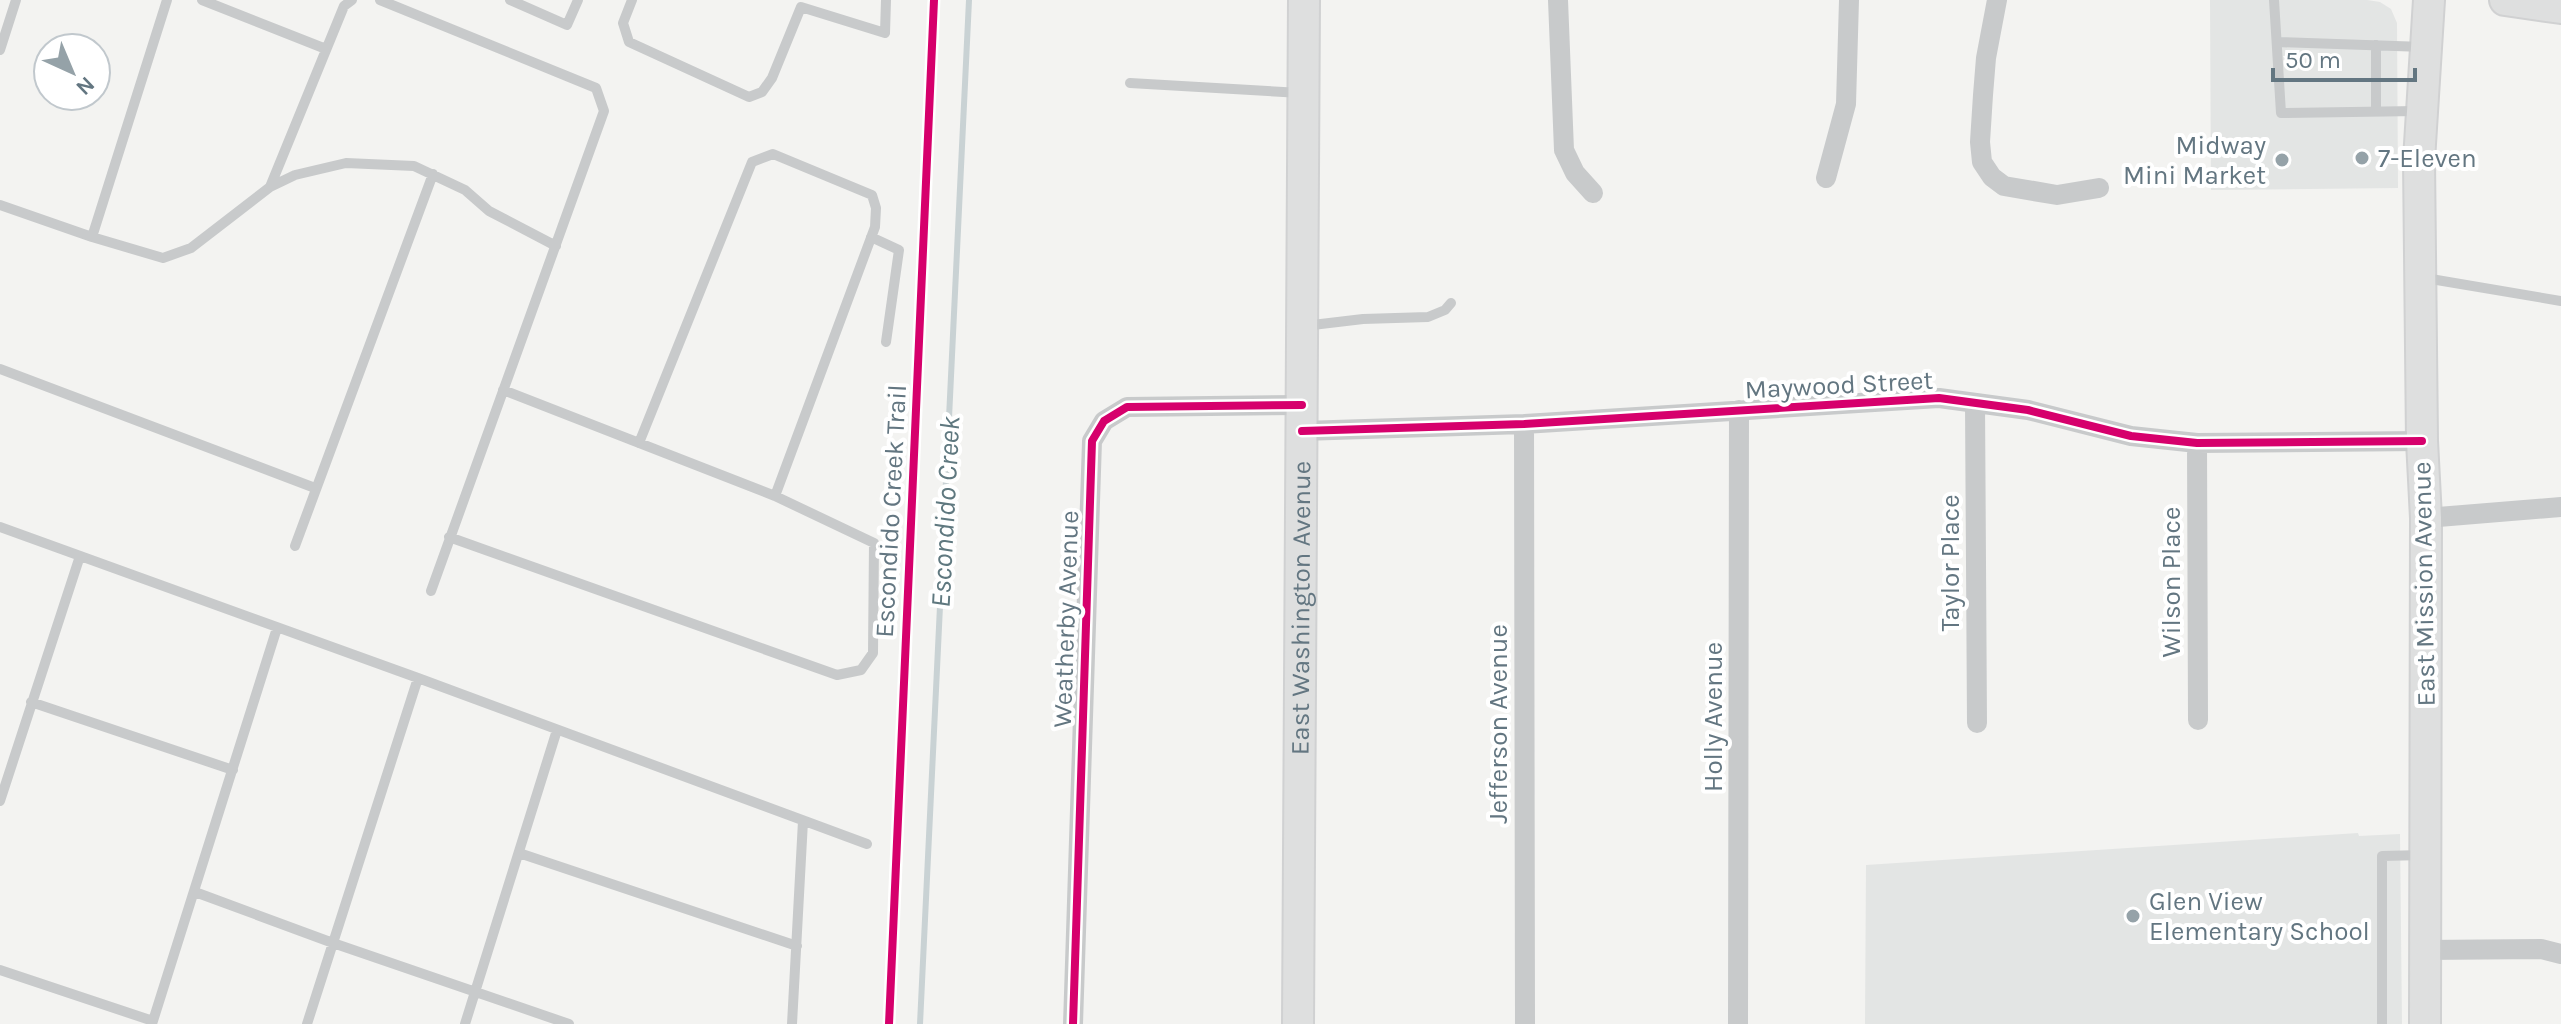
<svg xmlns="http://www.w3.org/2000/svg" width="2561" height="1024" viewBox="0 0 2561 1024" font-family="Karla,sans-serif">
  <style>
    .built { fill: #e3e5e4 }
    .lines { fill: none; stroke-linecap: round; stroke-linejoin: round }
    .stream { stroke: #c9d2d4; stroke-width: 6 }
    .secondary-casing { stroke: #d0d1d2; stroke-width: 34 }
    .lane { stroke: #c8cacb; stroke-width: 10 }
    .street { stroke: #c8cacb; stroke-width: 20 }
    .secondary { stroke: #dedfdf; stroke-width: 30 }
    .cycleway-casing { stroke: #fff; stroke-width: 13 }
    .cycleway { stroke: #d6006c; stroke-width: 8 }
    .poi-dot { fill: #95a2a8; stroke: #fff; stroke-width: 3 }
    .labels { text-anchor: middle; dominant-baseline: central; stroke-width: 8; stroke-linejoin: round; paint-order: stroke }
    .poi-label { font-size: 26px; fill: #637681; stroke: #fff; text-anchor: start }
    .street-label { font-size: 26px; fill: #637681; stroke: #fff }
    .water-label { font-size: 28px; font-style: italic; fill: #5f787f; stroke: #fff }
  </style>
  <rect width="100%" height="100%" fill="#f3f3f1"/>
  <path class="built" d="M2210,0H2367L2380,2L2391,9L2397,23L2398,188L2211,190Z
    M2358,833L2359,836L2400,834L2402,1024H1865L1866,865Z"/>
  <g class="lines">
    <path class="stream" d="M920,1024L969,0"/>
    <g class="secondary-casing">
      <g id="secondary">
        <path d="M2505,0L2561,8"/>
        <path id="s1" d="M1298,1024L1304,0"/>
        <path d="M2425,1024L2426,518L2422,441L2419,160L2429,0"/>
      </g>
    </g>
    <path class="lane" d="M202,0L326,49
      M380,0L596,88L604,111L431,591
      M510,0L567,25L578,0
      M632,0L623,23L629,42L749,97L762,92L772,78L801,7L885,33L886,0
      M2274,0L2281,113L2417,111
      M2277,42L2424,47
      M2376,45V112
      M0,50L16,0
      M1130,83L1301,93
      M270,187L344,6L352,0
      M0,205L92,237L163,258L191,248L270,187L295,175L346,163L414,166L465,190L489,211L556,246
      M92,237L167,0
      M871,237L899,250L886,342
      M2425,278L2561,301
      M1304,326L1363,319L1428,317L1445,310L1451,303
      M0,369L315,488
      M639,443L752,162L773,154L872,195L876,208L875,227L775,496
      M0,527L418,678L867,844
      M449,537L837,675L861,670L873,653L874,543L775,496L503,390
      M295,546L433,174
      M31,702L233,770
      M0,801L80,556
      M519,853L797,946
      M195,892L333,943L569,1024
      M0,970L153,1021
      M152,1024L277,628
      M307,1024L418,678
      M465,1024L557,730
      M792,1024L803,821
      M2382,1024V856L2423,855"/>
    <path class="street" d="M1558,0L1564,150L1575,173L1593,193
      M1997,0L1986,58L1983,95L1980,142L1982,162L1992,177L2004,186L2057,195L2099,188
      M1826,178L1846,104L1849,0
      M1975,403L1977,723
      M1524,424L1525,1024
      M1302,431L1524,424L1939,398L2028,410L2131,436L2197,443L2422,441
      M2197,443L2198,720
      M2426,518L2561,507
      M2424,950L2541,949L2561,954
      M1073,1024L1092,441L1104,421L1127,407L1302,405
      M1738,1024L1739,410"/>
    <use href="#secondary" class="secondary"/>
    <g class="cycleway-casing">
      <path id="cycleway" d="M1302,431L1524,424L1939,398L2028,410L2131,436L2197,443L2422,441
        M889,1024L934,0
        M1073,1024L1092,441L1104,421L1127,407L1302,405"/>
    </g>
    <use href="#cycleway" class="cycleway"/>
  </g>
  <g class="poi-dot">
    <circle cx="2362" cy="158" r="8"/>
    <circle cx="2282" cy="160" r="8"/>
    <circle cx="2133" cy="916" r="8"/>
  </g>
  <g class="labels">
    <g class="poi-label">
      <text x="2266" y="145" text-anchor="end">Midway<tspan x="2266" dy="30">Mini Market</tspan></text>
      <text x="2378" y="158">7-Eleven</text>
      <text x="2149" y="901">Glen View<tspan x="2149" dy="30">Elementary School</tspan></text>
    </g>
    <g class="street-label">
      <text transform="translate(1839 385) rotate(-3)">Maywood Street</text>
      <text transform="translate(891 511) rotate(-87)">Escondido Creek Trail</text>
      <text transform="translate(1950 563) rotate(-90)">Taylor Place</text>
      <text transform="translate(2171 582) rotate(-90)">Wilson Place</text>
      <text transform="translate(2424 584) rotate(-91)">East Mission Avenue</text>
      <text stroke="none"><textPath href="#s1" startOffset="416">East Washington Avenue</textPath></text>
      <text transform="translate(1066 619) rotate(-88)">Weatherby Avenue</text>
      <text transform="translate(1713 717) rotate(-90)">Holly Avenue</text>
      <text transform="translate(1498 724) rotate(-90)">Jefferson Avenue</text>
    </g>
    <g class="water-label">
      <text transform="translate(945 512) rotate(-87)">Escondido Creek</text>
    </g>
  </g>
  <g transform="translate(72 72) rotate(136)"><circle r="38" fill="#ffffff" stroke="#c1c8cd" stroke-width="2"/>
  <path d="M0-6L14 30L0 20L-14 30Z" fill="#95a2a8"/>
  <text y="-12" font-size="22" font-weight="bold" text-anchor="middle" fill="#637681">N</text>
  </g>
  <path d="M2273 68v12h142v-12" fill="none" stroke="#637681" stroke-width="4"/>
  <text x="2285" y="68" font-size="24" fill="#637681" stroke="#ffffff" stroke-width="6" paint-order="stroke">50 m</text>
</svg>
